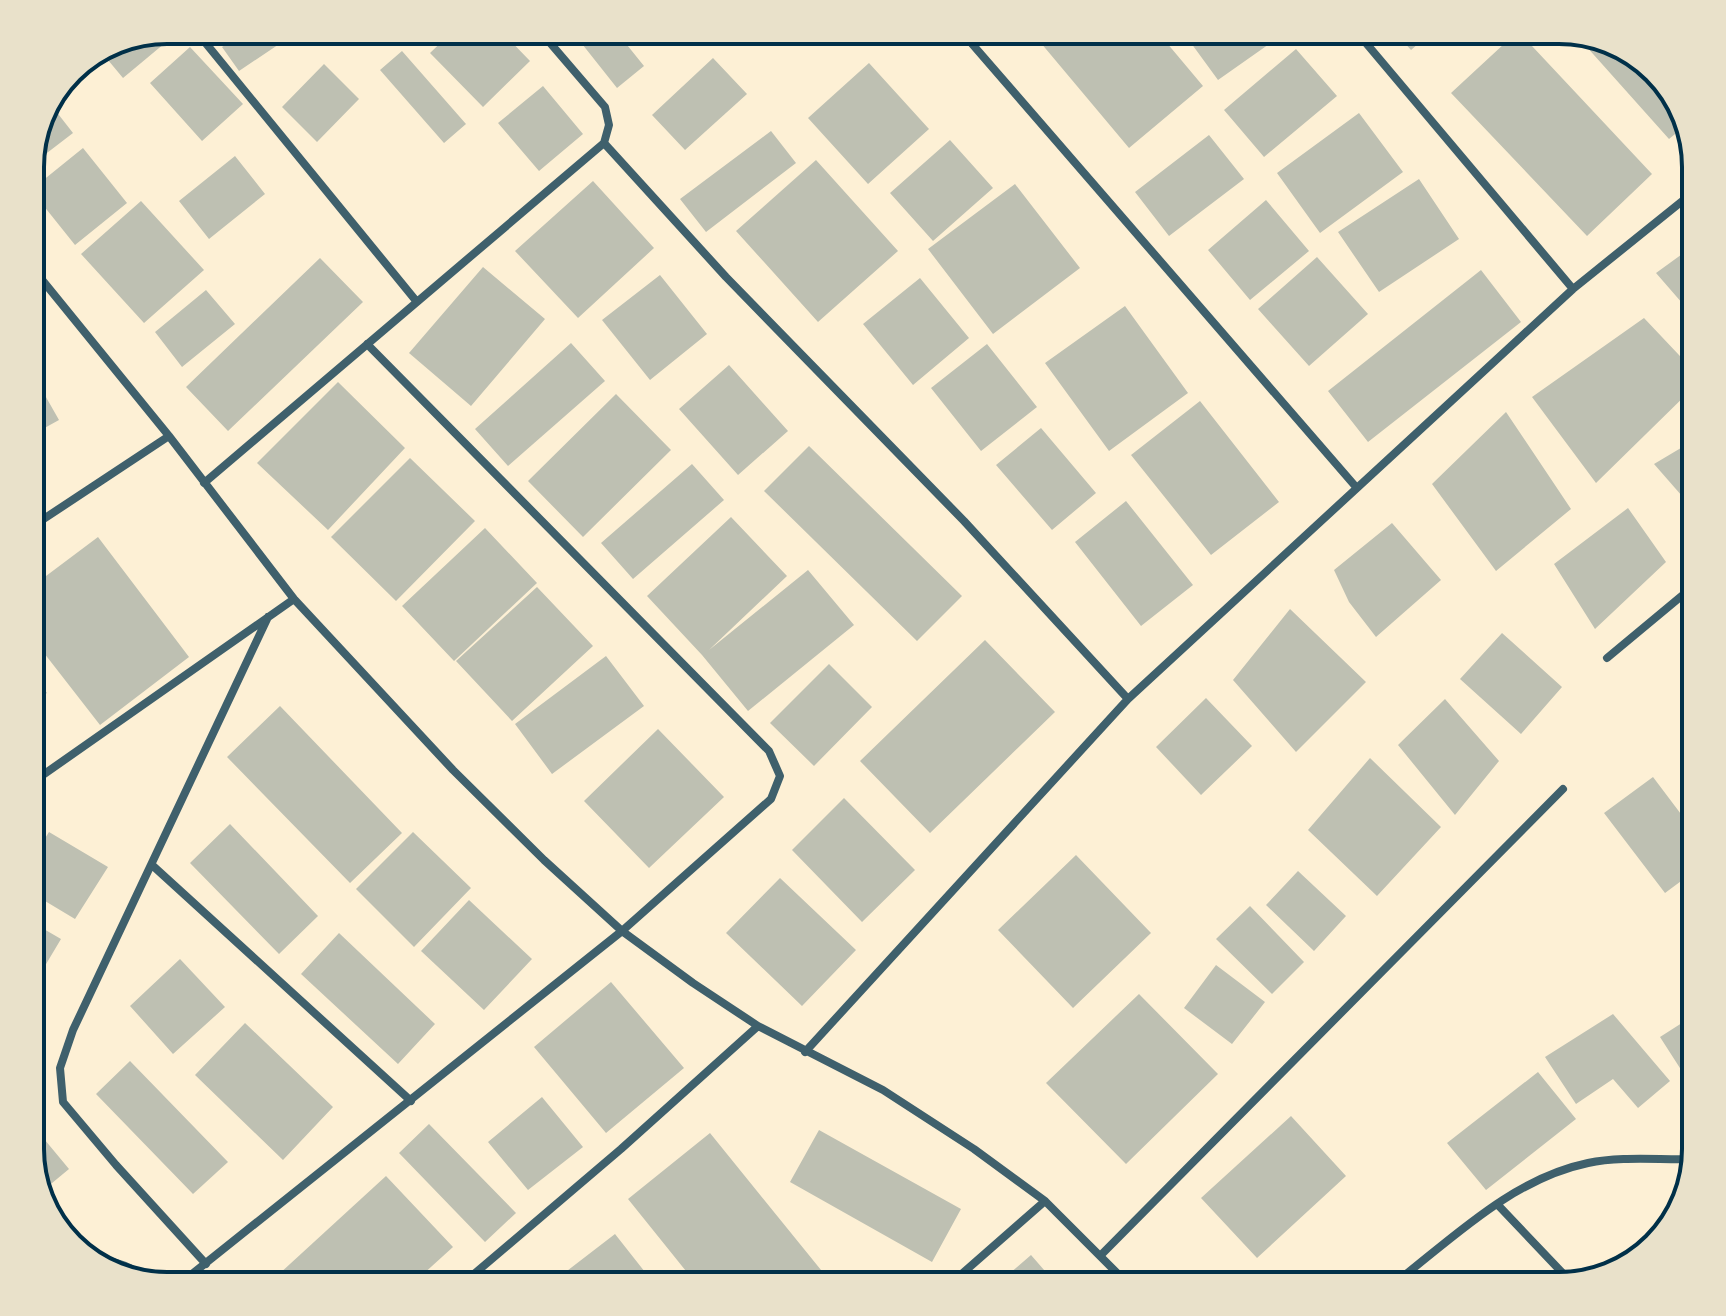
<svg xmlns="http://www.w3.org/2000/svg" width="1726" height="1316" viewBox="0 0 1726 1316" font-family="Cabin,sans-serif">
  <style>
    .building { fill: #bec0b2 }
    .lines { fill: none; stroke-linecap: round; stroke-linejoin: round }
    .minor { stroke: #3f606c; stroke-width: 8 }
    .rim { fill: none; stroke: #003049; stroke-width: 4 }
  </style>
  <rect width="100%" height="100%" fill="#fdf0d5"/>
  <path class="building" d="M248,30H300L239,71L222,47Z
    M352,30H383L366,45Z
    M454,30H500L530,61L483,107L430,53Z
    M571,30H615L644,66L617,88Z
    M1030,30H1156L1203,86L1129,148Z
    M1208,30H1278L1282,35L1218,80L1191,43Z
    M1393,30H1434L1411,50Z
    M165,31L171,38L123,78L103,54Z
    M1518,31L1652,174L1587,236L1451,93Z
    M1577,36L1643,59L1682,106L1686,125L1669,139Z
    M190,47L243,104L202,141L150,83Z
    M1296,49L1337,96L1264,157L1224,110Z
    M402,51L466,124L444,143L380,70Z
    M713,58L747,94L685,150L652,115Z
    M869,63L929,129L868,184L808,118Z
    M324,64L359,99L317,142L282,107Z
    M543,86L583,134L539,171L498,123Z
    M48,101L73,133L30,166L44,106Z
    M1359,113L1403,172L1320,233L1277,173Z
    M771,131L796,163L706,232L680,199Z
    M1209,135L1244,179L1169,236L1135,192Z
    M950,140L993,188L933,241L890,193Z
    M83,148L127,203L75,245L31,190Z
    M235,156L265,194L209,239L179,201Z
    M816,160L898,251L818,322L736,231Z
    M1419,179L1459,239L1379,292L1338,232Z
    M593,181L654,248L578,318L515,251Z
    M1015,184L1080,268L993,334L928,249Z
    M1266,200L1309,251L1250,300L1208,250Z
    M141,201L204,270L144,323L81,254Z
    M1696,244V319L1656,273Z
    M1317,257L1368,314L1309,366L1258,309Z
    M320,258L363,302L228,431L186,387Z
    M483,267L545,319L471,406L409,353Z
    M1481,270L1521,322L1368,442L1328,391Z
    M660,275L707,334L650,380L602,320Z
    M920,278L969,338L913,385L863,324Z
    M206,290L235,324L182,367L155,332Z
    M1125,306L1188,393L1109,451L1045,363Z
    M1644,318L1696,373V385L1596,483L1532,397Z
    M571,343L605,381L508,466L475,429Z
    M987,344L1037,407L981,451L931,388Z
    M729,365L788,431L738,475L679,409Z
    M30,369L59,420L30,436Z
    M338,382L405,448L328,530L257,463Z
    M616,394L671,450L583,537L528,481Z
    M1200,401L1279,502L1211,555L1131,455Z
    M1506,412L1571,509L1496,571L1432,484Z
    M1041,428L1096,493L1052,530L996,465Z
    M1696,439V512L1654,464Z
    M809,446L962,596L917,641L764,491Z
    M410,458L475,521L396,601L331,537Z
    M692,464L724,500L633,579L601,543Z
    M1126,501L1193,585L1141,626L1075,542Z
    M1628,508L1666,562L1595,629L1554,564Z
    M731,517L787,576L709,650L808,570L854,625L748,711L702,655L647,596Z
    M1392,523L1441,580L1376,637L1349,602L1334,570Z
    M485,528L537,583L454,661L402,606Z
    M98,537L189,657L100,725L30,635V588Z
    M537,587L593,646L512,721L456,661Z
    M1290,609L1366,682L1296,752L1233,680Z
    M1502,633L1562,687L1521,734L1460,679Z
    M985,640L1055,712L930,833L860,761Z
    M606,656L644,706L552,774L515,724Z
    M829,664L872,707L814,766L770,723Z
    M30,671L47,693L30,704Z
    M1206,698L1252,746L1201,795L1156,747Z
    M1445,699L1499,761L1455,815L1398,745Z
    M280,706L402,833L350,883L227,757Z
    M658,729L724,797L649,868L584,801Z
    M1370,758L1441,827L1377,896L1308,830Z
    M1653,777L1696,834V870L1665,893L1604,813Z
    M844,798L915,870L862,922L792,850Z
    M230,824L318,916L279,954L190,863Z
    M49,832L108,867L75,919L30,892V862Z
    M413,832L471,888L414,947L356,889Z
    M1076,855L1151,933L1073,1008L998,930Z
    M1298,871L1346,916L1314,951L1266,905Z
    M780,878L856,950L802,1006L726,933Z
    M469,900L532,959L484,1010L421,951Z
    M1250,906L1304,962L1272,994L1216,939Z
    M30,921L61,939L30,991Z
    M339,933L435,1024L398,1064L301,974Z
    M180,959L225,1007L173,1054L130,1006Z
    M1216,965L1265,1002L1232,1044L1184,1008Z
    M611,982L684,1068L606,1133L534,1047Z
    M1139,994L1218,1074L1126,1164L1046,1083Z
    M1613,1014L1670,1081L1638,1108L1613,1079L1576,1104L1545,1057Z
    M1696,1014V1093L1660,1037Z
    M245,1023L333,1107L283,1160L195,1075Z
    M130,1061L228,1162L193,1194L96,1094Z
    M1538,1072L1576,1119L1486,1190L1447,1143Z
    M542,1097L583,1147L528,1190L488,1142Z
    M1291,1116L1346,1176L1257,1258L1201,1198Z
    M30,1122L69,1169L40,1193L30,1158Z
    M429,1124L516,1213L485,1242L399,1153Z
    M819,1130L961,1209L932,1262L790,1182Z
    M710,1133L834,1286H698L628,1199Z
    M386,1176L453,1247L410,1286H266Z
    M615,1234L656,1286H551L550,1284Z
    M1031,1255L1058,1286H995Z"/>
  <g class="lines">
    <path class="minor" d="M195,30L417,302
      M539,30L605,107L609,125L604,143
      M960,30L1356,487
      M1355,30L1573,289
      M604,143L726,277L964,521L1128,699
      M30,265L169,436L294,599L453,770L544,860L622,931L693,983L758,1026L883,1090L974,1149L1045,1201L1130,1286
      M204,483L604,143
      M30,528L169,436
      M1607,658L1696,584
      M30,784L294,599
      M152,865L411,1101
      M805,1052L1128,699L1573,289L1696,190
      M1497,1204L1572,1283
      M1101,1255L1563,789
      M82,1257C107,1260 128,1263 147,1279
      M206,1264L116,1165L63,1102L60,1068L73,1030L268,617
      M177,1286L622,931L771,799L780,776L769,751L367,344
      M460,1286L621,1149L758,1026
      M948,1286L1045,1201
      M1391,1286C1451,1240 1511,1179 1588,1163C1621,1156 1659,1160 1693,1159"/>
  </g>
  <path d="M0 0H1726V1316H0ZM167 44H1559A123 123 0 0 1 1682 167V1149A123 123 0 0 1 1559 1272H167A123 123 0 0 1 44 1149V167A123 123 0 0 1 167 44Z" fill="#e9e1ca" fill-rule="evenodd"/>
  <path class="rim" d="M167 44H1559A123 123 0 0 1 1682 167V1149A123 123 0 0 1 1559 1272H167A123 123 0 0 1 44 1149V167A123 123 0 0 1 167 44Z"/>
</svg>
